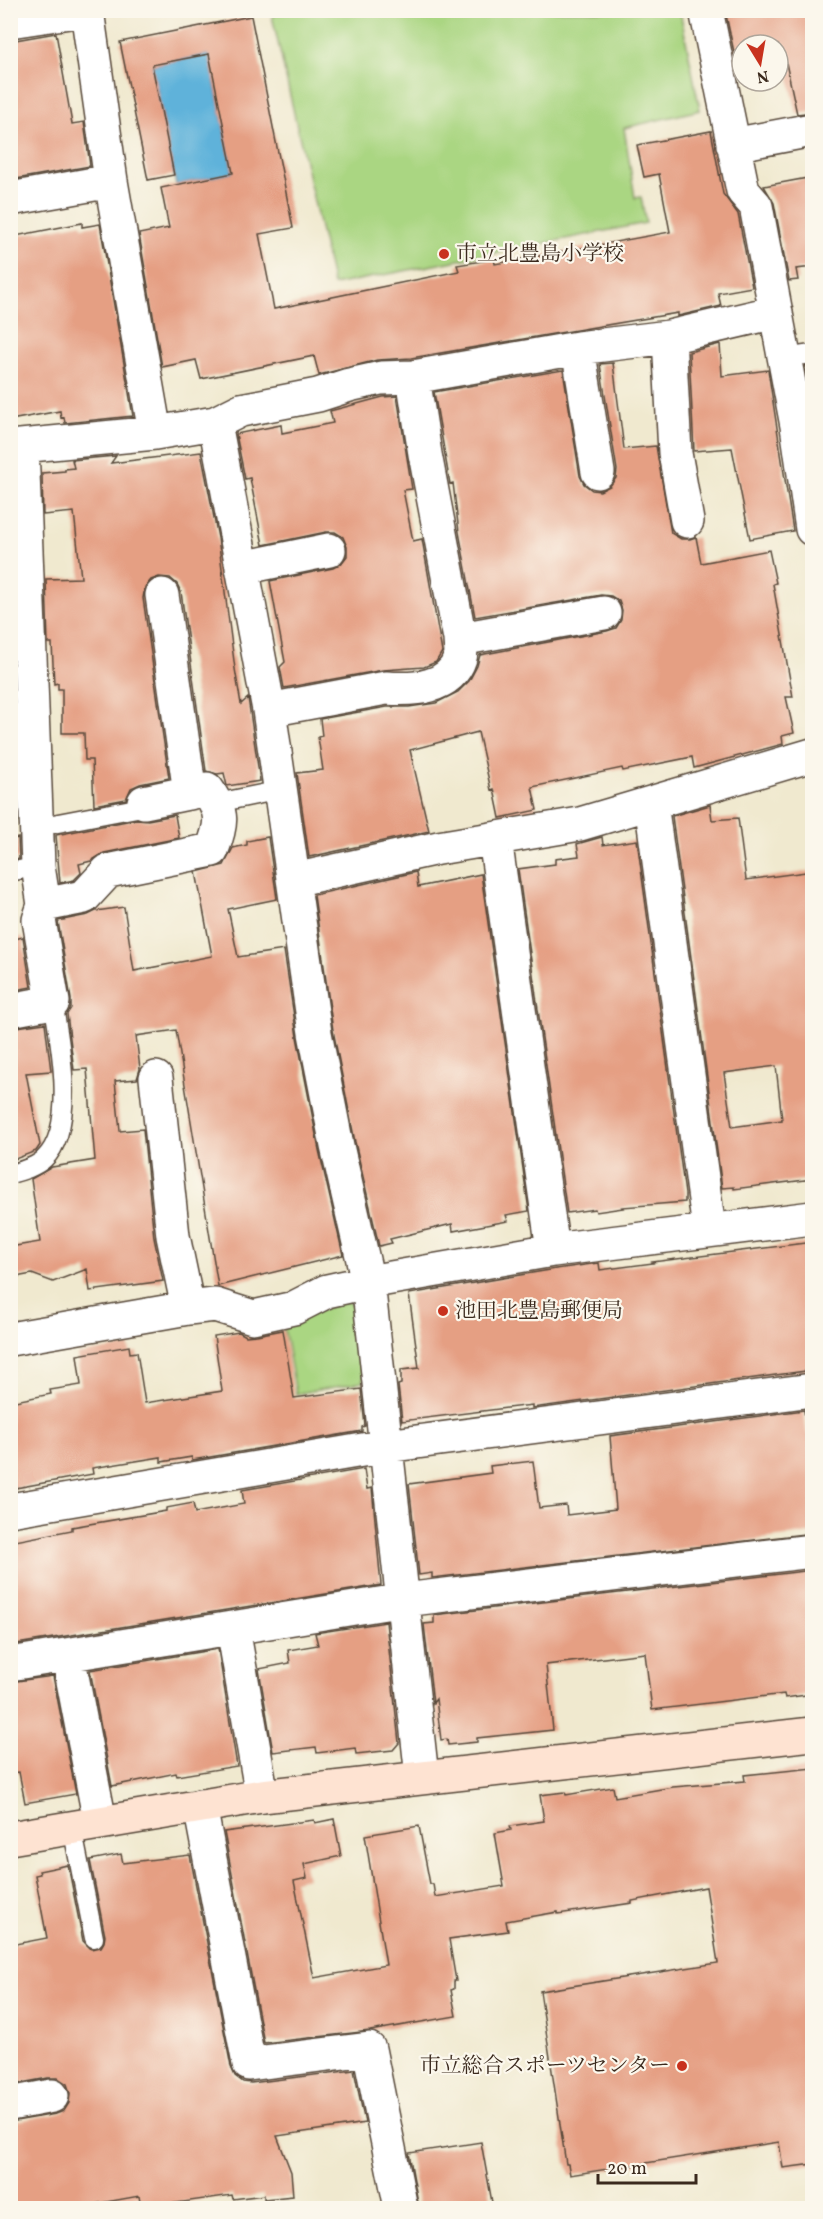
<svg xmlns="http://www.w3.org/2000/svg" width="823" height="2219" viewBox="0 0 823 2219" font-family="Vollkorn,'Noto Serif JP',serif">
  <style>
    .green { fill: #aad682; stroke: #728050; stroke-width: 1.5 }
    .water { fill: #5eb2da; stroke: #4c6e7c; stroke-width: 1.5 }
    .building { fill: #e59f83; fill-rule: evenodd }
    .lines { fill: none; stroke-linecap: round; stroke-linejoin: round }
    .lane-casing { stroke: #564739; stroke-width: 21 }
    .street-casing { stroke: #564739; stroke-width: 36 }
    .secondary-casing { stroke: #564739; stroke-width: 36 }
    .lane { stroke: #fff; stroke-width: 18 }
    .street { stroke: #fff; stroke-width: 33 }
    .secondary { stroke: #fee3d2; stroke-width: 33 }
    .poi-dot { fill: #c8321e; stroke: #fbf7ec; stroke-width: 2 }
    .labels { text-anchor: middle; dominant-baseline: central; stroke-width: 4.5; stroke-linejoin: round; paint-order: stroke }
    .poi-label { font-size: 21px; fill: #3b2a1e; stroke: #fbf7ec; text-anchor: start }
  </style>
  <rect width="100%" height="100%" fill="#fbf7ec"/>
  <filter id="ink" filterUnits="userSpaceOnUse"><feTurbulence type="fractalNoise" baseFrequency=".0167" numOctaves="2"/><feDisplacementMap in="SourceGraphic" scale="12" xChannelSelector="R" yChannelSelector="G"/><feConvolveMatrix kernelMatrix="1 2 1 2 8 2 1 2 1" color-interpolation-filters="sRGB"/></filter>
  <filter id="wash" filterUnits="userSpaceOnUse"><feTurbulence type="fractalNoise" baseFrequency=".008" numOctaves="4" result="noise"/><feDisplacementMap in="SourceGraphic" scale="24" xChannelSelector="R" yChannelSelector="G"/><feGaussianBlur stdDeviation="1.35" result="paint"/><feColorMatrix in="noise" values="0 0 0 0 0 0 0 0 0 0 0 0 0 0 0 0 0 1.4 0 .05"/><feComposite in="paint" operator="in"/></filter>
  <g filter="url(#wash)">
    <rect width="100%" height="100%" fill="#f0e9cf"/>
    <path class="green" d="M291,10L680,11L700,110L624,128L635,198L641,197L646,223L333,285L272,16Z
      M346,1301L356,1307L364,1382L296,1394L283,1323Z"/>
    <path class="water" d="M209,54L233,173L176,185L152,65Z"/>
    <g id="blocks">
      <path class="building" d="M725,10H813V112L797,114L786,63L778,65V45H742V70L738,71Z
        M251,16L293,228L259,234L274,309L459,271L457,265L494,259L495,264L670,232L659,174L644,177L637,145L711,131L723,194L738,214L752,287L718,293L721,306L678,316V313L411,358L377,360L319,375L314,356L201,379L196,360L162,367L139,234L169,228L161,188L233,173L209,54L152,65L174,175L148,180L120,42Z
        M56,33L72,124L84,122L90,166L10,180V41Z
        M813,177V267L796,269L798,280L789,281L774,203L764,186Z
        M82,223V227L100,224L133,416L65,423L64,417L61,418L60,411L10,420V237Z
        M720,344L722,376L768,370L793,531L750,539L732,448L694,451L689,352Z
        M613,363L624,449L656,446L671,533L681,539H690L696,537L701,563L769,550L776,583L773,584L793,697H786L794,733L782,736L783,744L694,768L692,757L623,771L622,768L532,787L537,810L500,818L494,789L491,790L478,732L410,750L429,831L309,857L297,773L323,770L318,737L322,736L320,719L387,707H409L436,703L458,692L469,681L477,666L480,655L607,631L616,628L621,620L622,610L619,601L611,596L601,595L475,617L459,532L453,483L450,484L434,392L563,370L580,476L584,484L592,490L600,491L610,486L616,478L617,470L600,364Z
        M813,365V407L805,366Z
        M397,396L412,489L403,490L413,541L422,539L442,652L436,662L424,667L383,670L284,688L280,667L285,662L270,581L333,568L341,564L347,556V547L343,537L335,532H326L263,545L250,478L245,479L236,434L281,425L282,433L333,423L330,411L383,397Z
        M201,452L218,538L235,669L241,704L248,698L260,781L227,786L224,773L217,774L206,771L181,592L177,584L170,578L159,577L151,580L145,587L143,598L169,778L140,784L131,788L126,799L94,805L92,760H85L84,733H62V689H58V683L54,684L52,643H48L46,579L81,578L74,512L43,515L42,473L65,471V469L74,468L72,460L116,456L111,463Z
        M710,805L712,820L738,818L746,880L813,871V1179L734,1189V1187L722,1188L672,816ZM776,1066L782,1120L732,1127L724,1073Z
        M175,815L179,838L104,853L91,861L79,864L81,873L74,880L60,883L56,835L137,819L148,820Z
        M268,837L277,899L228,909L238,957L284,950L297,1037L319,1150L343,1255L218,1286L176,1030L136,1036L140,1069L137,1079L115,1081L120,1131L143,1129L154,1238L163,1281L90,1291L87,1269L53,1282L32,1274L10,1278V1247L40,1242L31,1179L52,1167L95,1160L87,1069L74,1070L67,1014L71,1008V999L58,921L88,915L96,911L124,907L134,971L212,956L196,872L224,865L233,848L247,845V841Z
        M602,837L603,845L637,840L685,1194V1202L622,1207L623,1208L596,1212L595,1209L567,1213L518,869L555,864V859L579,856L577,844Z
        M18,838L19,859L14,860L10,840Z
        M416,872L418,887L481,874L529,1211L506,1215L508,1221L453,1231L452,1224L390,1239L392,1243L379,1246L355,1142L333,1030L314,895Z
        M23,937L31,987L10,991V940Z
        M45,1023L51,1071L26,1073L40,1145L36,1151L10,1161V1028Z
        M813,1242V1370L532,1408V1405L402,1421L398,1385L401,1384V1370L419,1368L409,1294L556,1269L599,1263L600,1270L653,1263L652,1262Z
        M283,1330L294,1398L361,1389L365,1426L362,1427V1431L192,1460V1457L161,1462V1457L92,1468L93,1474L10,1489V1402L51,1394L50,1390L81,1385L77,1355L129,1346L130,1353L137,1352L145,1403L222,1391L214,1336L239,1332L246,1336L257,1335Z
        M804,1410L807,1434L813,1433V1533L432,1578V1573L419,1575L409,1484L491,1473L490,1466L533,1461L539,1508L566,1505L567,1515L616,1509L610,1436Z
        M364,1469L367,1489L372,1488L381,1585L10,1645V1542L72,1530V1527L166,1511V1508L193,1503L195,1513L244,1504L242,1490Z
        M813,1570V1694L785,1698L784,1694L652,1710L645,1653L546,1665L553,1730L477,1738V1742L448,1745L447,1739L441,1740L436,1699L433,1703L424,1624L434,1623V1615Z
        M386,1622L399,1743L393,1750L356,1754L355,1748L317,1753L316,1747L273,1752L259,1669L290,1663L288,1650L318,1645L315,1633Z
        M218,1649L237,1766L177,1776L176,1773L112,1786L90,1670Z
        M53,1676L76,1794L25,1803L19,1772L10,1773V1682Z
        M813,1768V2164L783,2168L779,2142L570,2175L568,2164H566L540,1991L718,1963L706,1887L632,1901V1903L558,1914V1912L506,1921L508,1931L449,1939L456,1981H454V1989L451,1990L456,2016L370,2031L264,2043L224,1832L314,1820L315,1823L334,1819L341,1856L304,1864L307,1878L294,1881L314,1978L386,1965L365,1835L419,1826L430,1884H433L435,1897L504,1886L495,1833L511,1830L510,1826L544,1821L540,1795L565,1792L566,1795L613,1787L615,1797L673,1787L745,1781L744,1775Z
        M121,1854L123,1863L190,1855L231,2067L235,2076L243,2082L251,2083L354,2070L365,2123L277,2136L291,2172L293,2196L264,2199V2195L233,2199L232,2195L141,2208L139,2196L73,2208H10V2122L56,2114L64,2111L69,2103L70,2093L67,2084L58,2078H48L10,2085V1945L47,1938L35,1875L40,1874L39,1871L68,1865L83,1941L91,1949L101,1947L104,1942L105,1936L90,1860Z
        M481,2142L493,2208H419L409,2153Z"/>
    </g>
  </g>
  <g filter="url(#ink)">
    <use href="#blocks" fill-opacity="0" stroke="#564739" stroke-width="1.5"/>
    <g class="lines">
      <g class="lane-casing">
        <path id="lane" d="M784,358L812,354
          M217,803L281,790
          M37,827L142,807L144,802
          M10,872L38,866
          M10,1174C21,1171 36,1167 44,1159C77,1128 60,1042 53,1002
          M72,1827L94,1938"/>
      </g>
      <g class="street-casing">
        <path id="street" d="M87,10L111,181L155,433
          M706,10L743,191L756,206L797,426L812,529
          M10,21L83,10
          M733,145L812,130
          M10,199L111,181
          M669,337L675,453L687,521
          M578,348L598,472
          M215,423L269,710L315,1033L337,1146L368,1282L422,1777
          M10,447L155,433L215,423L241,410L318,395L349,385L381,378L413,377L578,348L669,337L776,312
          M242,568L329,550
          M162,595L190,793
          M460,639L604,613
          M269,710L386,688C413,690 450,689 460,658C462,652 460,645 460,639L425,454L413,377
          M651,803L709,1229
          M495,839L553,1250
          M294,880L438,848L580,824L812,755
          M44,905L84,897L108,871L212,850C222,824 224,813 207,789L144,802
          M10,1010L53,1002L39,920L44,905L38,866L22,446
          M156,1078L173,1236L188,1308
          M10,1339L188,1308L215,1305L253,1317L294,1308L327,1291L368,1282L553,1250L812,1218
          M10,1510L386,1446L812,1390
          M233,1628L262,1796
          M68,1655L100,1822
          M10,1664L404,1600L812,1551
          M200,1806L249,2064L369,2049L401,2208
          M10,2104L52,2096"/>
      </g>
      <g class="secondary-casing">
        <path id="secondary" d="M10,1838L262,1796L812,1734"/>
      </g>
      <use href="#lane" class="lane"/>
      <use href="#street" class="street"/>
      <use href="#secondary" class="secondary"/>
    </g>
  </g>
  <g class="poi-dot">
    <circle cx="444" cy="254" r="6"/>
    <circle cx="443" cy="1311" r="6"/>
    <circle cx="682" cy="2066" r="6"/>
  </g>
  <g class="labels">
    <g class="poi-label">
      <text x="456" y="254">市立北豊島小学校</text>
      <text x="455" y="1311">池田北豊島郵便局</text>
      <text x="670" y="2066" text-anchor="end">市立総合スポーツセンター</text>
    </g>
  </g>
  <rect width="823" height="2219" fill="none" stroke="#fbf7ec" stroke-width="36"/>
  <g transform="translate(760 63) rotate(169)"><circle r="28" fill="#fbf7ec" stroke="#aea59a" stroke-width="1.5"/>
  <path d="M0-4.5L10 22L0 15L-10 22Z" fill="#c8321e"/>
  <text y="-9" font-size="16" font-weight="bold" text-anchor="middle" fill="#3b2a1e">N</text>
  </g>
  <path d="M598 2174v9h98v-9" fill="none" stroke="#3b2a1e" stroke-width="3"/>
  <text x="607" y="2174" font-size="18" fill="#3b2a1e" stroke="#fbf7ec" stroke-width="4.5" paint-order="stroke">20 m</text>
</svg>
